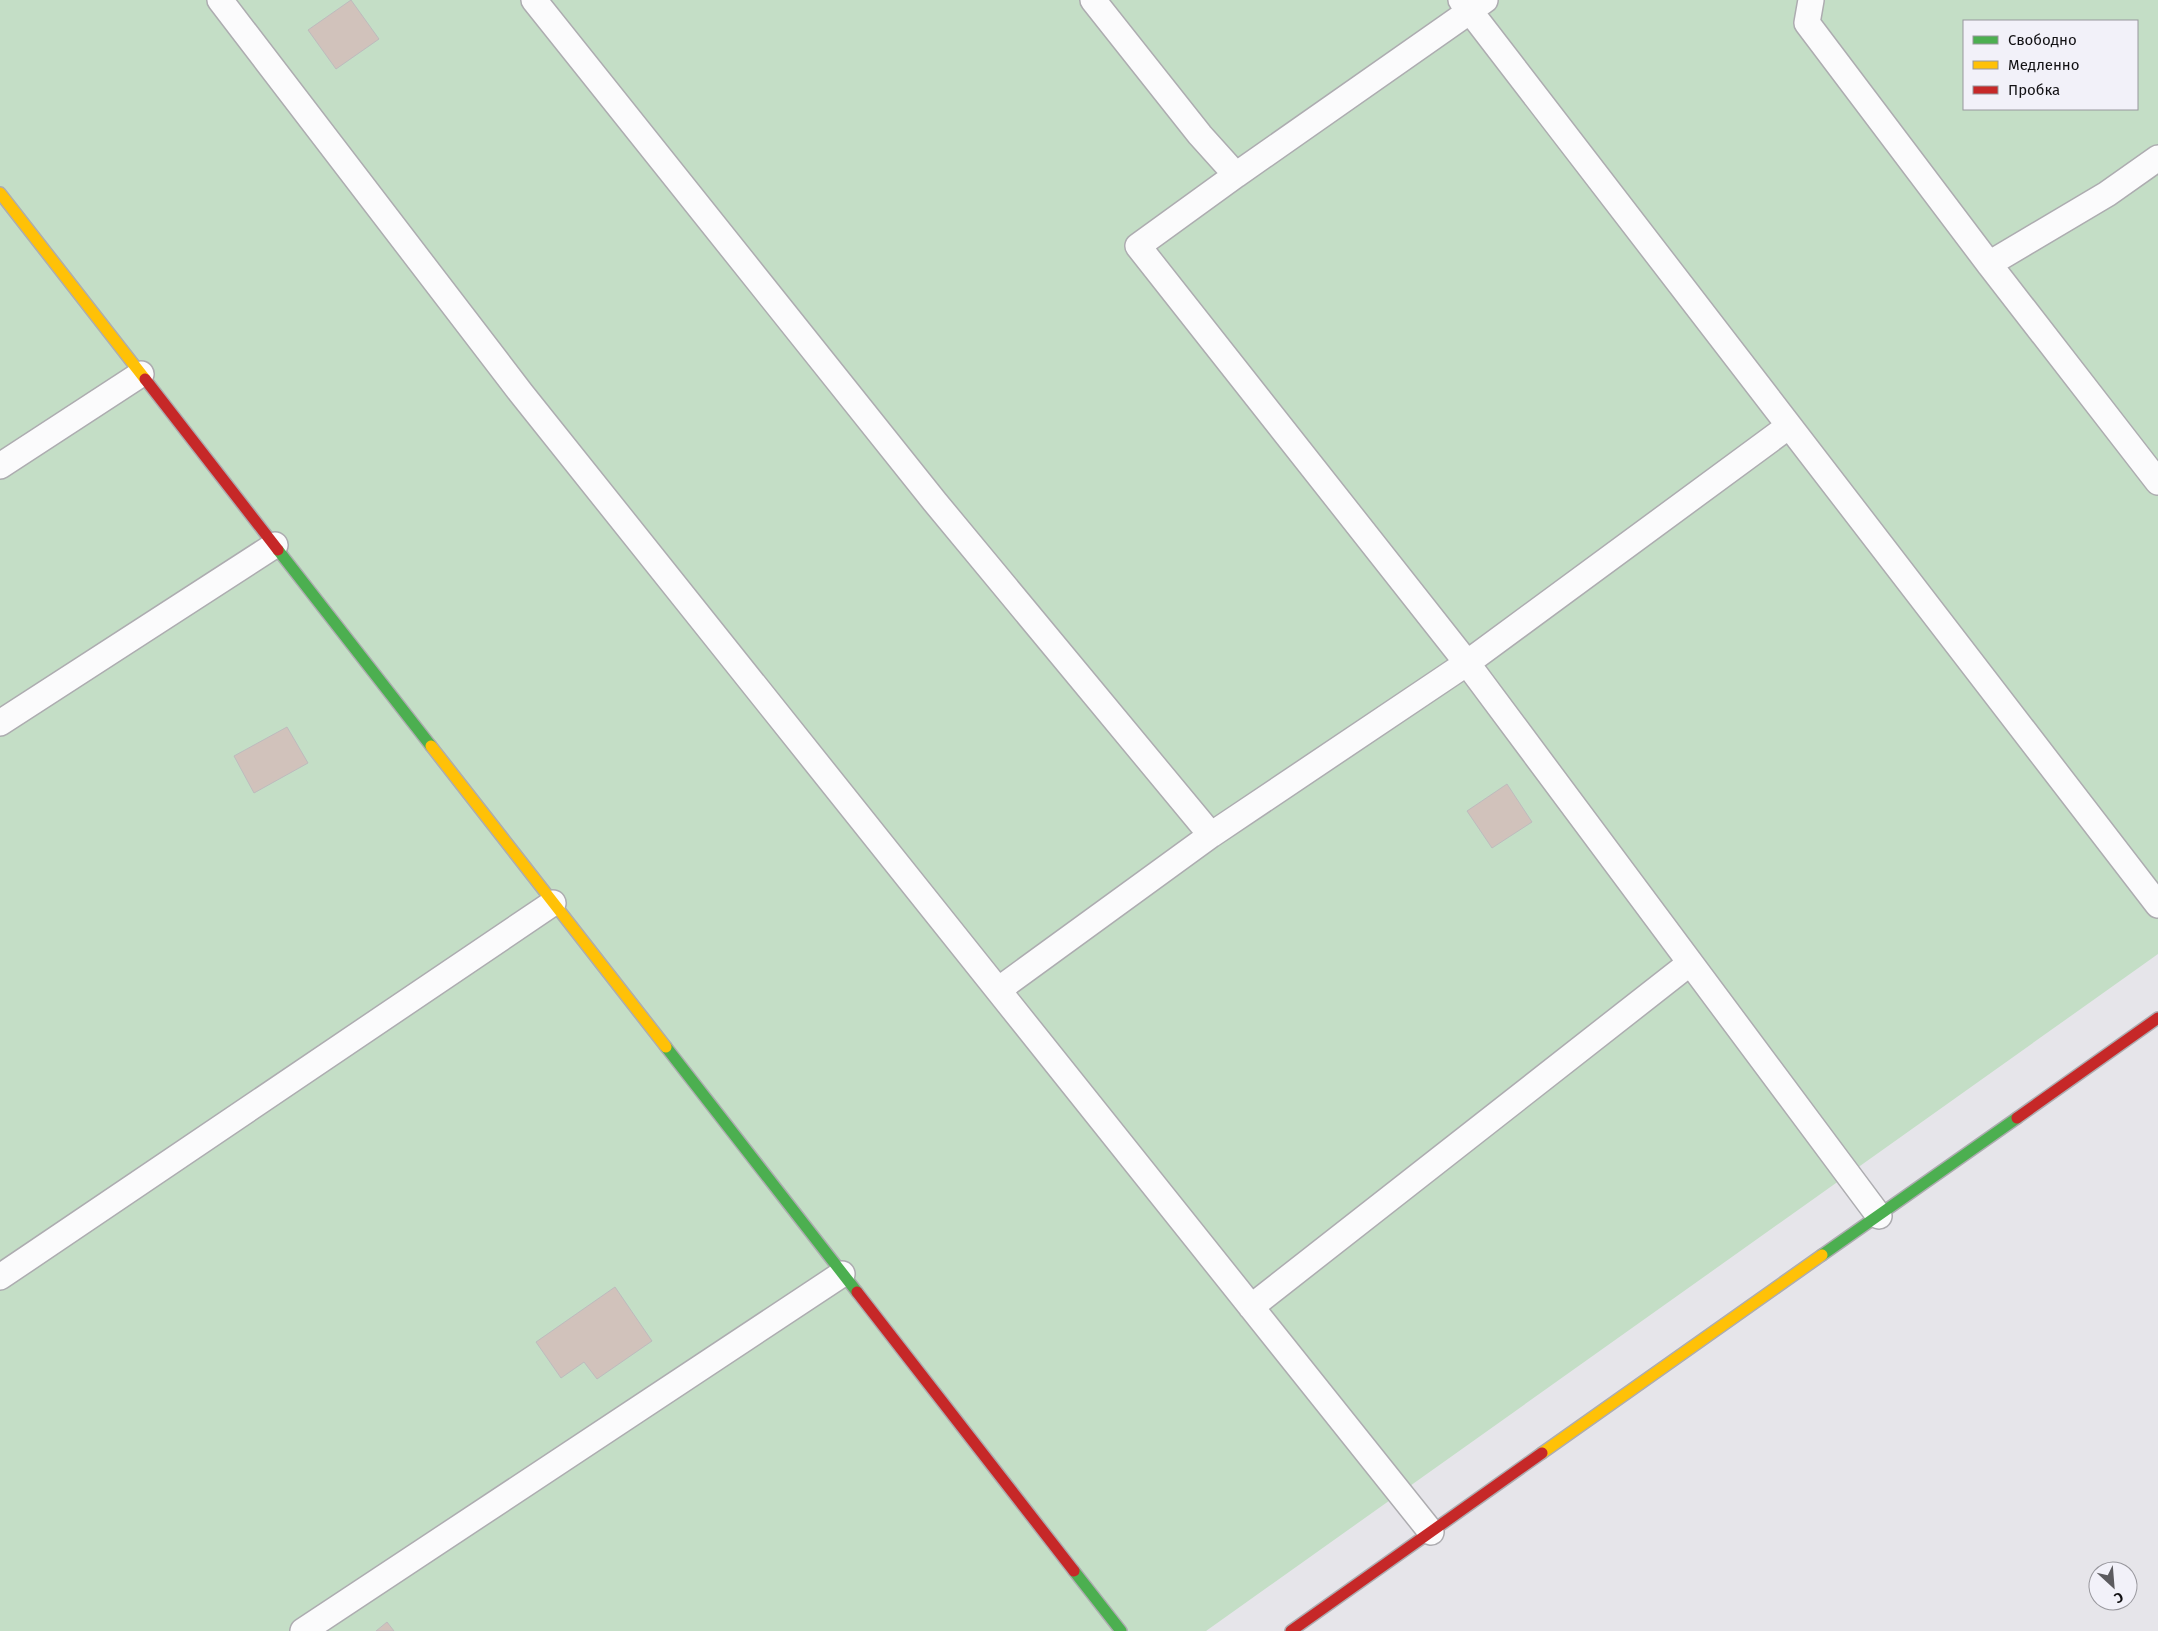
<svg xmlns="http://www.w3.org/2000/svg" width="2158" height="1631" viewBox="0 0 2158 1631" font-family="'Fira Sans',sans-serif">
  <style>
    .green { fill: #c4dec6; fill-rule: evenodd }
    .building { fill: #d1c2bb; stroke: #bdbbbd }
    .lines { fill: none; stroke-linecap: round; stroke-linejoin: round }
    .lane-casing { stroke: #adacb0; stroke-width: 28 }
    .fast-casing { stroke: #adacb0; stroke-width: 14 }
    .slow-casing { stroke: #adacb0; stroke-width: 14 }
    .jam-casing { stroke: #adacb0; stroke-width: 14 }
    .lane { stroke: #fbfbfc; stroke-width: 25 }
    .fast { stroke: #4caf50; stroke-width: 11 }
    .slow { stroke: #ffc107; stroke-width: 11 }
    .jam { stroke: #c62828; stroke-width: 11 }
  </style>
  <rect width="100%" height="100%" fill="#e6e5ea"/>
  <path class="green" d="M0,0H2158V954L1206,1631H0ZM1964,21H2137V109H1964Z"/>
  <path class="building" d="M351,0L379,39L336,69L308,30Z
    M287,727L308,763L254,793L234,756Z
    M1507,784L1532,822L1492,848L1467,811Z
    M615,1287L652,1341L597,1379L584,1362L561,1378L536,1342Z
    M387,1622L394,1631H376Z"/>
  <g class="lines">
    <g class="lane-casing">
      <path id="lane" d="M220,0L521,393L1431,1532
        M534,0L935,502L1211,835
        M1093,0L1200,135L1236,175L1470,11L1461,0
        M1485,0L1470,11L2158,905
        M1811,0L1807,23L1989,264L2158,482
        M1236,175L1138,246L1467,663L1879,1216
        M1989,264L2107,194L2158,158
        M0,466L141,374
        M0,723L275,545
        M998,990L1211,835L1467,663L1789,426
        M0,1277L553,903
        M1251,1307L1690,963
        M303,1631L842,1274"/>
    </g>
    <g class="fast-casing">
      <path id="fast" d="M278,550L431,746
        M666,1047L857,1292
        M1822,1255L2017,1118
        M1074,1571L1121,1631"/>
    </g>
    <g class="slow-casing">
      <path id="slow" d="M0,193L145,379
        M431,746L666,1047
        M1542,1453L1822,1255"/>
    </g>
    <g class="jam-casing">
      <path id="jam" d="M145,379L278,550
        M2017,1118L2158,1018
        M857,1292L1074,1571
        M1291,1631L1542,1453"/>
    </g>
    <use href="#lane" class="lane"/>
    <use href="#fast" class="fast"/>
    <use href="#slow" class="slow"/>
    <use href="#jam" class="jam"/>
  </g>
  <rect x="1963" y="20" width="175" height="90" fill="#f2f1f9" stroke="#98979d"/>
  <rect x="1973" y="36" width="25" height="8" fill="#4caf50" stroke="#98979d"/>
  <text x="2008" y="45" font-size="15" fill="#121114">Свободно</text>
  <rect x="1973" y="61" width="25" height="8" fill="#ffc107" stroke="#98979d"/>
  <text x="2008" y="70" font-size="15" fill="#121114">Медленно</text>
  <rect x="1973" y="86" width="25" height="8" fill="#c62828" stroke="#98979d"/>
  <text x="2008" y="95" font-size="15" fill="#121114">Пробка</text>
  <g transform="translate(2113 1586) rotate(154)"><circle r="24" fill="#f2f1f9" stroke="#98979d"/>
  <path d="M0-4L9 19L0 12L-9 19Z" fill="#5c5b5f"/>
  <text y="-8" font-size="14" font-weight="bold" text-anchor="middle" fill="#121114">С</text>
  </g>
</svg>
